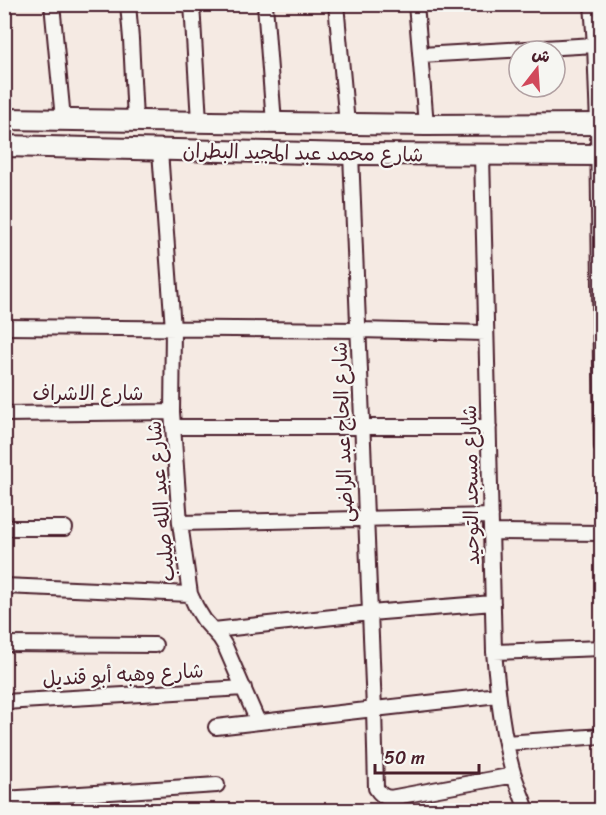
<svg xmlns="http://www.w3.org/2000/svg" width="606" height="815" viewBox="0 0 606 815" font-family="Sriracha,'Playpen Sans Arabic',sans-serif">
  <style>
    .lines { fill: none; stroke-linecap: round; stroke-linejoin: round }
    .street-casing { stroke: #4a1f2b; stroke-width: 18 }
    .secondary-casing { stroke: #4a1f2b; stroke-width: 24 }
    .street { stroke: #f6f6f2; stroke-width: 14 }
    .secondary { stroke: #f6f6f2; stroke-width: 20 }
    .labels { text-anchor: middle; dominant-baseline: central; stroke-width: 4.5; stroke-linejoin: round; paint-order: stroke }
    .street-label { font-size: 20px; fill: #4a1f2b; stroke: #f6f6f2 }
  </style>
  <rect width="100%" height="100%" fill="#f5eae3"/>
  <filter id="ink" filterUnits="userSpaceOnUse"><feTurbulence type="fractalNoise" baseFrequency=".0167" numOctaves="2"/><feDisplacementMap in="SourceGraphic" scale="12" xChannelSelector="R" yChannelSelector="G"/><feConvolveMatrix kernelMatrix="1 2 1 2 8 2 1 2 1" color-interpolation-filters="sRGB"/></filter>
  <g filter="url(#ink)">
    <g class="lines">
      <g class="street-casing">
        <path id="street" d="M52,4L63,119
          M128,4L131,39L135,120
          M192,4L199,121
          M265,4L274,123
          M336,4L347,124
          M416,4L426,125
          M592,4L595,45L598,124L602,447
          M421,55L595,45
          M160,151L173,329L172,412L180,523L190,594L196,607L204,620L220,638L225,646L258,722
          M351,154L374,709L376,788C380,794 383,797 390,798L514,775
          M482,155L494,652C498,693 502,736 514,776C518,787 523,799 527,810
          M4,327L359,330L486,333
          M4,414L172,412
          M173,427H489
          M180,523L491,516
          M4,528H65
          M492,532L602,533
          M4,586L190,594
          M214,630L370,613L493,603
          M4,644L155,645
          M494,652L602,648
          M4,702L244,688
          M216,727L498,695
          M506,743L602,736
          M4,799L217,785"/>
      </g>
      <g class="secondary-casing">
        <path id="secondary" d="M4,119L426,125L602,124
          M4,146L351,154L602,155"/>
      </g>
      <use href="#street" class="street"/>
      <use href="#secondary" class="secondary"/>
    </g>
  </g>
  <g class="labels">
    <g class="street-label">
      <text transform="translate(303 153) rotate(1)">شارع محمد عبد المجيد البطران</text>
      <text x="88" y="393">شارع الاشراف</text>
      <text transform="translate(343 432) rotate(-92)">شارع الحاج عبد الراضى</text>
      <text transform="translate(471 485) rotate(-91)">شارع مسجد التوحيد</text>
      <text transform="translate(161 501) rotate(-95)">شارع عبد الله صليب</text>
      <text transform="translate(123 675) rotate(-3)">شارع وهبه أبو قنديل</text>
    </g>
  </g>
  <rect width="606" height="815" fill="none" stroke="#f6f6f2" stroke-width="24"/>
  <rect x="12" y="12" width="582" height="791" fill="none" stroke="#4a1f2b" stroke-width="2" filter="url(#ink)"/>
  <g transform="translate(537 69) rotate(17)"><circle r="28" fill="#f6f6f2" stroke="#b1a0a2" stroke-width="1.5"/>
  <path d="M0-4.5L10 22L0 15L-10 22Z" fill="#d1495b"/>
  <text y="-9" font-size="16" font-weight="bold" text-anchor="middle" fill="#4a1f2b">ش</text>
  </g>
  <path d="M375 764v9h104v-9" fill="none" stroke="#4a1f2b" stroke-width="3"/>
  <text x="384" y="764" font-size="18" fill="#4a1f2b" stroke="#f6f6f2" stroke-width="4.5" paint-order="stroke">50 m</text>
</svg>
